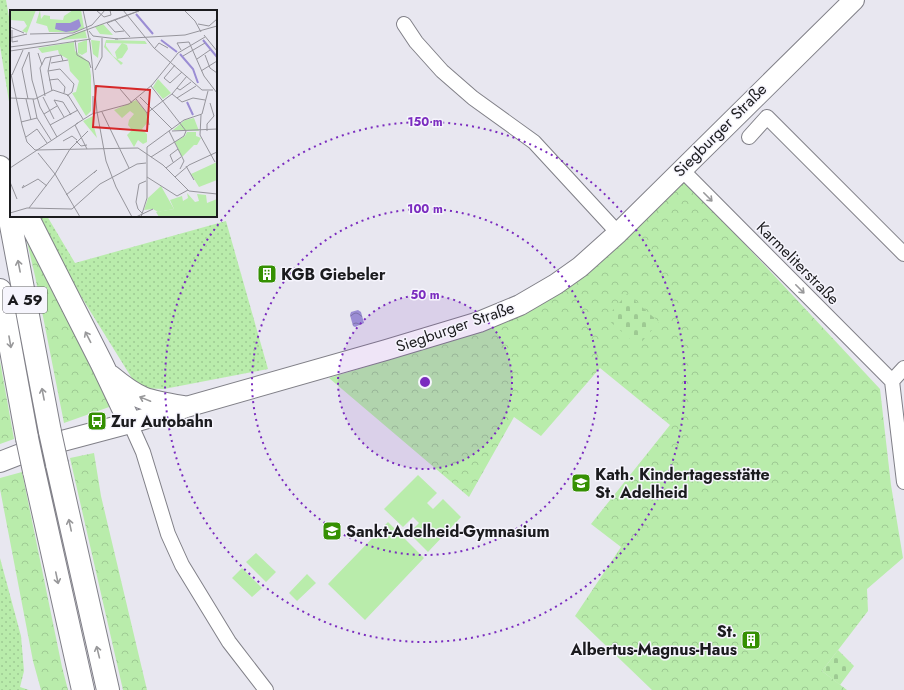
<svg xmlns="http://www.w3.org/2000/svg" width="904" height="690" viewBox="0 0 904 690" font-family="Jost,sans-serif">
  <style>
    .grass { fill: url(#grass-dots) }
    .forest { fill: url(#forest-crowns) }
    .cemetery { fill: url(#cemetery-stones) }
    .garden { fill: #b9ecab }
    .water { fill: url(#water-waves) }
    .lines { fill: none; stroke-linecap: round; stroke-linejoin: round }
    .street-casing { stroke: #818088; stroke-width: 16 }
    .secondary-casing { stroke: #818088; stroke-width: 22 }
    .highway-casing { stroke: #818088; stroke-width: 24 }
    .street { stroke: #fff; stroke-width: 14 }
    .secondary { stroke: #fff; stroke-width: 20 }
    .highway { stroke: #fff; stroke-width: 22 }
    .highway-bridge-casing { stroke: #818088; stroke-width: 24; stroke-linecap: butt }
    .highway-bridge { stroke: #fff; stroke-width: 22 }
    .oneway { stroke: #98989a }
    .ring { fill: none; stroke: #7b2cbf; stroke-width: 2; stroke-dasharray: 2 4 }
    .labels { text-anchor: middle; dominant-baseline: central; stroke-width: 3; stroke-linejoin: round; paint-order: stroke }
    .shield { fill: #f6f5fd; stroke: #5d5c61; stroke-width: 1 }
    .shield-label { font-size: 15px; font-weight: bold; fill: #1b1b1e }
    .street-label { font-size: 16px; fill: #1b1b1e; stroke: #f6f5fd }
    .poi-label { font-size: 16px; font-weight: bold; fill: #1b1b1e; stroke: #f6f5fd; text-anchor: start }
    .inset-river { fill: none; stroke: #9b8dd4; stroke-width: 2 }
    .inset-road { fill: none; stroke: #96959c; stroke-width: 1 }
    .view { fill: #d62828; fill-opacity: 0.15; stroke: #d62828; stroke-width: 2 }
    .inset-edge { fill: none; stroke: #1b1b1e; stroke-width: 2 }
    .centre { fill: #7b2cbf; stroke: #f6f5fd; stroke-width: 2 }
    .ring-label { font-size: 12px; text-anchor: middle; font-weight: bold; fill: #7b2cbf; stroke: #f6f5fd; stroke-width: 3; stroke-linejoin: round; paint-order: stroke }
  </style>
  <defs>
    <pattern id="grass-dots" width="8" height="8" patternUnits="userSpaceOnUse"><rect width="8" height="8" fill="#b9ecab"/><path d="M2 2h.1M6 6h.1" fill="none" stroke="#9eca93" stroke-width="1.8" stroke-linecap="round"/></pattern>
    <pattern id="forest-crowns" width="20" height="18" patternUnits="userSpaceOnUse"><rect width="20" height="18" fill="#b9ecab"/><path d="M2 6a3 3 0 1 1 6 0M12 15a3 3 0 1 1 6 0" fill="none" stroke="#9eca93"/></pattern>
    <pattern id="cemetery-stones" width="16" height="16" patternUnits="userSpaceOnUse"><rect width="16" height="16" fill="#b9ecab"/><path d="M2 7V4a2 2 0 0 1 4 0v3zM10 15v-3a2 2 0 0 1 4 0v3z" fill="#9eca93"/></pattern>
    <pattern id="water-waves" width="16" height="10" patternUnits="userSpaceOnUse"><rect width="16" height="10" fill="#9b8dd4"/><path d="M0 5q4-4 8 0t8 0" fill="none" stroke="#7e72ab"/></pattern>
  </defs>
  <rect width="100%" height="100%" fill="#e8e7f0"/>
  <path class="grass" d="M0,0H6L11,28V114L0,46Z
    M39,216H47L75,263L226,221L268,369L164,389L138,388L64,269Z
    M0,558L21,636L24,671L20,687L29,690H0Z"/>
  <path class="forest" d="M684,179L880,389L891,485L903,558L867,589L868,611L822,671L847,690H652L575,616L621,547L591,524L670,425L600,368L541,436L514,417L469,497L329,378L467,336L520,312Z
    M21,216L83,352L112,406L64,423L35,276Z
    M0,361L14,439L0,444Z
    M94,453L101,496L147,690H123L70,458Z
    M22,472L62,667L68,690H41L33,661L0,489V478Z"/>
  <path class="cemetery" d="M627,294L659,322L638,346L606,318Z
    M838,650L854,666L840,685L822,671Z"/>
  <path class="garden" d="M418,475L437,493L427,503L433,509L443,499L461,517L428,552L409,533L419,523L413,517L403,527L384,509Z
    M388,522L424,558L365,620L328,584Z
    M256,553L276,572L266,582L246,562Z
    M242,568L262,588L252,597L232,578Z
    M307,574L316,583L297,601L289,593Z"/>
  <path class="water" d="M358,310L361,312L364,323L355,327L353,326L350,315L351,312Z"/>
  <g class="lines">
    <g class="street-casing">
      <path id="street" d="M404,24L416,42L442,71L473,98L534,142L618,233
        M749,137L767,117L904,254
        M681,169L892,381L904,482
        M892,381L904,368
        M130,423L143,452L168,534L182,565L229,642L266,690"/>
    </g>
    <g class="secondary-casing">
      <path id="secondary" d="M0,462L36,448L130,423L386,350L479,322L520,305L556,284L580,267L618,233L854,0"/>
    </g>
    <g class="highway-casing">
      <path id="highway" d="M0,167L50,432
        M27,216L102,364L130,423
        M0,290L27,438
        M110,376C139,400 146,401 183,407
        M57,464L108,690
        M34,471L83,690"/>
    </g>
    <use href="#street" class="street"/>
    <use href="#secondary" class="secondary"/>
    <use href="#highway" class="highway"/>
    <g class="highway-bridge-casing">
      <path id="highway-bridge" d="M50,432L57,464
        M27,438L34,471"/>
    </g>
    <use href="#highway-bridge" class="highway-bridge"/>
  </g>
  <defs><path id="oneway-shaft" d="M-6 0H5M1.5-3L5.5 0L1.5 3" fill="none" stroke-width="1.6" stroke-linecap="round" stroke-linejoin="round"/></defs>
  <g class="oneway">
    <use href="#oneway-shaft" transform="translate(708 197) rotate(45)"/>
    <use href="#oneway-shaft" transform="translate(19 266) rotate(-101)"/>
    <use href="#oneway-shaft" transform="translate(800 289) rotate(45)"/>
    <use href="#oneway-shaft" transform="translate(88 337) rotate(-117)"/>
    <use href="#oneway-shaft" transform="translate(10 342) rotate(80)"/>
    <use href="#oneway-shaft" transform="translate(43 394) rotate(-101)"/>
    <use href="#oneway-shaft" transform="translate(145 399) rotate(-158)"/>
    <use href="#oneway-shaft" transform="translate(70 525) rotate(-102)"/>
    <use href="#oneway-shaft" transform="translate(57 578) rotate(78)"/>
    <use href="#oneway-shaft" transform="translate(98 652) rotate(-104)"/>
  </g>
  <circle cx="425" cy="382" r="87" fill="#7b2cbf" fill-opacity=".12"/>
  <g class="ring">
    <circle cx="425" cy="382" r="87"/>
    <circle cx="425" cy="382" r="173"/>
    <circle cx="425" cy="382" r="260"/>
  </g>
  <defs>
    <g id="building-square" transform="scale(1)"><rect x="-9" y="-9" width="18" height="18" rx="4" fill="#359002" stroke="#f6f5fd"/><path d="M-4-6H4V6H1V3H-1V6H-4ZM-2.5-4.3h1.7v1.8h-1.7ZM.8-4.3h1.7v1.8H.8ZM-2.5-1h1.7V.8h-1.7ZM.8-1h1.7V.8H.8Z" fill="#fff"/></g>
    <g id="bus-square" transform="scale(1)"><rect x="-9" y="-9" width="18" height="18" rx="4" fill="#359002" stroke="#f6f5fd"/><path d="M-5-6H5V4H4V6H2V4H-2V6H-4V4H-5ZM-3.5-4V0h7V-4ZM-3.5 1.2v1.5H-2V1.2ZM2 1.2v1.5H3.5V1.2Z" fill="#fff"/></g>
    <g id="school-square" transform="scale(1)"><rect x="-9" y="-9" width="18" height="18" rx="4" fill="#359002" stroke="#f6f5fd"/><path d="M0-5L7-2L0 1L-7-2ZM-4 1L0 2.5L4 1V4Q0 6-4 4Z" fill="#fff"/></g>
  </defs>
  <g fill-rule="evenodd">
    <use href="#building-square" x="267" y="274"/>
    <use href="#bus-square" x="97" y="421"/>
    <use href="#school-square" x="581" y="483"/>
    <use href="#school-square" x="332" y="531"/>
    <use href="#building-square" x="751" y="640"/>
  </g>
  <g class="labels">
    <rect class="shield" x="3" y="287" width="44" height="26" rx="3"/>
    <g class="shield-label">
      <text x="25" y="300">A 59</text>
    </g>
    <g class="street-label">
      <text transform="translate(720 130) rotate(-45)">Siegburger Straße</text>
      <text transform="translate(798 263) rotate(45)">Karmeliterstraße</text>
      <text transform="translate(455 327) rotate(-19)">Siegburger Straße</text>
    </g>
    <g class="poi-label">
      <text x="281" y="274">KGB Giebeler</text>
      <text x="111" y="421">Zur Autobahn</text>
      <text x="595" y="474">Kath. Kindertagesstätte<tspan x="595" dy="18">St. Adelheid</tspan></text>
      <text x="346" y="531">Sankt-Adelheid-Gymnasium</text>
      <text x="737" y="631" text-anchor="end">St.<tspan x="737" dy="18">Albertus-Magnus-Haus</tspan></text>
    </g>
  </g>
  <g transform="translate(10 10)">
    <rect width="207" height="207" fill="#e8e7f0"/>
    <path d="M83,106L84,117L87,128L73,111ZM184,108L189,121L163,120L175,110ZM177,122H186V126L191,128L187,135H184L172,147L165,132L175,126ZM207,152V170L189,177L181,164Z" fill="#b9ecab"/>
    <path d="M0,0H26L17,23L12,21L17,16L14,11L0,10ZM30,0L31,9L34,5L40,6V9L53,10L54,6L63,0H71L74,18L65,22H39L37,16L26,13ZM75,20L77,28L48,30ZM77,30V42L72,45L68,43V33ZM81,30L90,31L88,48L83,44ZM96,30L135,31L137,34L96,33V36L103,46L113,53L111,55L94,37ZM126,90L137,103V113L132,119L137,124V132L133,134L128,130L124,137L117,125L122,120L118,115L119,110L124,104L120,101L112,108L104,100ZM177,183L185,192L189,191L187,184L196,185L197,193L207,189V207H149L146,202L164,199L160,190L172,186L173,191L178,188Z" fill="#b9ecab"/>
    <path d="M148,69L161,83L153,89L143,77Z" fill="#b9ecab"/>
    <path d="M93,14L103,25L90,24L85,17ZM64,32L65,41L79,52L81,66V101L76,106L62,83L66,82L69,71L60,61L58,49L49,44L48,40L32,43L28,38Z" fill="#b9ecab"/>
    <path d="M112,33L117,35L118,39L112,48L107,49L105,42ZM151,176L164,199L148,202L143,199L134,200L138,188Z" fill="#b9ecab"/>
    <path d="M69,9L71,16L67,20L56,22L45,19L46,13H60Z" fill="#9b8dd4"/>
    <path class="inset-river" d="M126,4L143,24M151,30L167,42M193,30L207,47M170,44L183,59L188,73M177,92L183,105"/>
    <path class="inset-road" d="M73,0L80,33L87,102L96,151L106,177L122,207M86,0L94,7L101,5L100,0M113,0L144,38L192,80H203M174,0L185,11L191,22M105,10L120,27M188,14L199,16L207,9M0,17L14,23M2,20V32L8,31M79,21L83,26L108,29M114,21L105,22L97,13L129,1M20,24L63,23L82,15L95,0M194,25L207,41M0,28L17,24M105,29L175,25L207,16M65,30L67,45L79,52L81,58M0,37L46,31L131,0M145,38L149,33L158,38M171,40L167,33L179,32L194,66L207,83M0,41L81,29M28,43L32,55M195,45L200,58L207,63M173,46L195,33M41,47L38,61L42,81M187,49L200,40M41,53L58,50M165,55L154,68L160,73L172,62M85,60L92,47V28M38,61L50,59L64,74L62,82L57,86M191,61L207,51M1,64L12,115L17,132L25,140L128,138L153,155L179,181L207,184M2,65L13,40M39,70L48,69L55,77L54,83M141,76L176,121L174,126L141,147M167,78L170,80L181,72M110,79L122,93M43,80L58,85L73,109M162,84L172,92L183,88L195,90M35,86L30,58L35,48L51,45L53,51M33,87L44,109M130,87L162,119M0,88L25,89L43,80M167,88L186,76M16,89L21,110M18,89L12,59L19,42L22,70L30,97L47,127M23,89L27,108L41,130M126,89L137,103L139,115M44,90L53,92L61,105M44,90L54,107M92,102L119,158M137,103L162,84L177,66M34,104L47,96M83,104V86M191,105L190,125L205,152M11,112L27,108M66,114L82,104L119,94L142,75L168,43L195,27M40,115L68,100M65,115L77,139M159,121L174,151L170,159M162,121L207,119M197,121V114L204,106L200,93M16,127L27,119L37,133M53,131L62,126L67,130M66,131L71,136L77,135M28,143L45,164L70,207M163,152L160,145L168,139M176,156L184,170M0,158L68,113M156,158L171,147M165,167L179,155L207,142M0,172L7,189M14,175L12,178L28,169L37,176M178,180L167,186L137,167V137L174,110L192,104L198,81M56,185L87,160L84,163M19,198L45,164L60,139L78,121M0,203L17,198L62,199L90,174L127,154L136,153M132,203L128,199L126,192L129,174L136,171M126,207L143,199M131,207L137,188V167"/>
    <path class="view" d="M86,76L140,80L137,121L83,117Z"/>
    <rect width="207" height="207" class="inset-edge"/>
  </g>
  <circle cx="425" cy="382" r="6" class="centre"/>
  <g class="ring-label">
    <text x="425" y="126">150 m</text>
    <text x="425" y="213">100 m</text>
    <text x="425" y="299">50 m</text>
  </g>
</svg>
